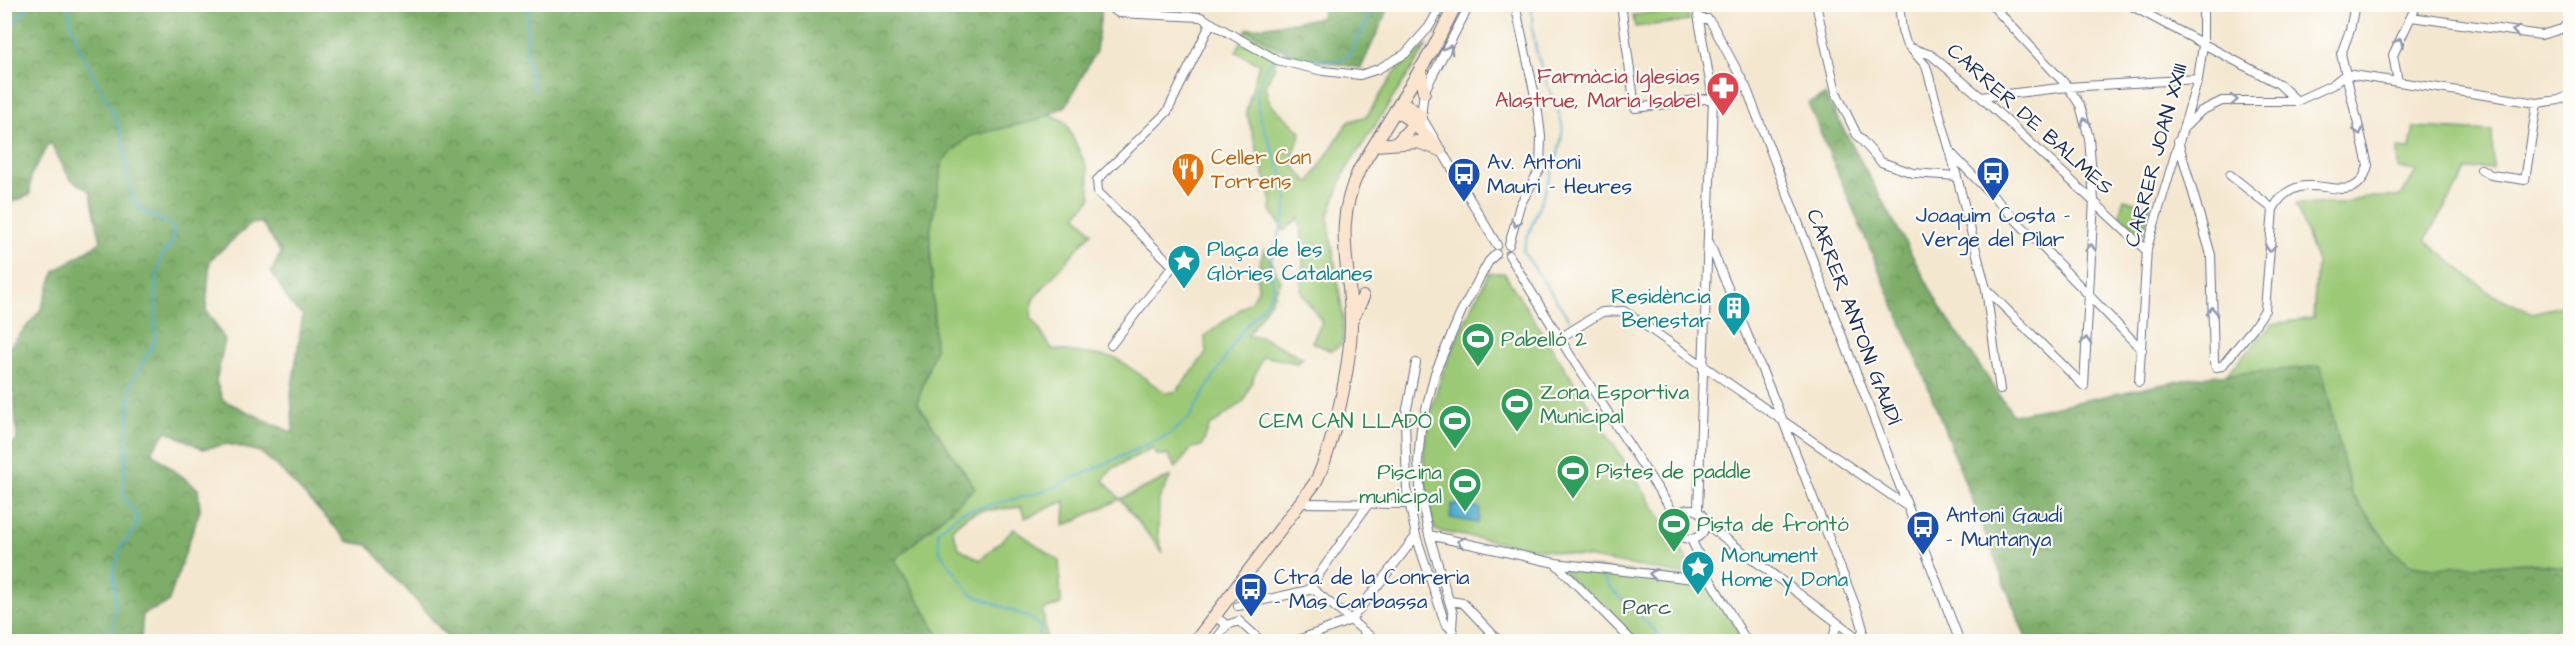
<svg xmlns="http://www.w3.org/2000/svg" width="2575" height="646" viewBox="0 0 2575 646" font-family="'Architects Daughter',sans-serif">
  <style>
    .green { fill: #9cc976; stroke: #5c7c6a; stroke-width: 1.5 }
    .forest { fill: url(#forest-crowns); stroke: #4c6e62; stroke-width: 1.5; fill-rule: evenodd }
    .water { fill: #4daacc; stroke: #346c95; stroke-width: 1.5 }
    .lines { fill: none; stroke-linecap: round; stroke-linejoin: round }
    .stream { stroke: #4daacc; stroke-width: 2 }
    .street-casing { stroke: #676f86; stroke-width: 10 }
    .secondary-casing { stroke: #676f86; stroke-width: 14 }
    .street { stroke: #fff; stroke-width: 8 }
    .secondary { stroke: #fce5cf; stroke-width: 12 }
    .oneway { stroke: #8d97ae }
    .labels { text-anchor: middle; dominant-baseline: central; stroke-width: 4.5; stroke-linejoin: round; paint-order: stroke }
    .health-label { font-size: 21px; fill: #be3a42; stroke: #fdfcf7; text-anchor: end }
    .street-label { font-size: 21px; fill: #1b2f5e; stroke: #fdfcf7 }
    .food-label { font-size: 21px; fill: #c56008; stroke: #fdfcf7; text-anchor: start }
    .transit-label { font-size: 21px; fill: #164399; stroke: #fdfcf7; text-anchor: start }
    .culture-label { font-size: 21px; fill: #0d838f; stroke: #fdfcf7; text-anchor: start }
    .leisure-label { font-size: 21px; fill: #27864d; stroke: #fdfcf7; text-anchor: start }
    .park-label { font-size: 21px; fill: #425d65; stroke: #fdfcf7 }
  </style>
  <defs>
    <pattern id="forest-crowns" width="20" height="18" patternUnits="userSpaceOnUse" patternTransform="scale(1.5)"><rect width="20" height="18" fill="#7dad67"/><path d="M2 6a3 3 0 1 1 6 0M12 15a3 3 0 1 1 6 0" fill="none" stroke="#668d58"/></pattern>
  </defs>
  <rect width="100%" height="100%" fill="#fdfcf7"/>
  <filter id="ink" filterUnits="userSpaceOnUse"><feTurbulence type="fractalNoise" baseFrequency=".0167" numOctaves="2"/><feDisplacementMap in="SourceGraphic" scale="12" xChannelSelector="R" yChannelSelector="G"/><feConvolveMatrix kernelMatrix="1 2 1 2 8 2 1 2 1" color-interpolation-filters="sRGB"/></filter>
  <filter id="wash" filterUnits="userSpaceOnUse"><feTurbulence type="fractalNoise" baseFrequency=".008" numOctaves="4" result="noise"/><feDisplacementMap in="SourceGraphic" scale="24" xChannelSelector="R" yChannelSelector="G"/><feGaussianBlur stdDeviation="1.35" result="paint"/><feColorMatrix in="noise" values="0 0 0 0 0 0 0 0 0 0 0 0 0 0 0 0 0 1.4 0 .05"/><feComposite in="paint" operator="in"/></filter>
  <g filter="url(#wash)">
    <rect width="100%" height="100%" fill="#f4e7cf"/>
    <path class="green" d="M1687,9L1689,21L1635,27L1633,15Z
      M1247,29L1278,47L1274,68L1265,87L1270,103L1301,132L1291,163L1309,183L1348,122L1367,116L1395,72L1428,44L1344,173L1328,217L1343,317V343L1331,351L1312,342L1322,322L1301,292L1304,247L1299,218L1284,231L1271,210L1272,202L1246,111L1259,64L1236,52Z
      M1050,114L1065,122L1087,167L1091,199L1076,215L1092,232L1033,299L1031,317L1052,349L1116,358L1166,393L1177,391L1206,353L1205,336L1251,301L1258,290L1257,273L1264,249L1281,281L1270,302L1247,336L1261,337L1303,358L1297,363L1263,356L1243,402L1209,427L1202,446L1192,448L1176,468L1168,455H1157L1152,448L1113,468L1103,480L1120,499L1171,476L1159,499L1158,536L1163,553L1120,499L1064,526L1065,501L1025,518L1021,507C992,511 972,505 952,529L959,548L980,560L1014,529L1059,561L1061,604L1043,610L1047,642L941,641L932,623L895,560L975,488L917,403L935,349L930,232L943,159L970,136L1037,120Z
      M2414,127L2492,131L2493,169L2481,168L2467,170L2425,240L2488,292L2531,313L2563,306L2570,294V568L2528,563L2433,568L2412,565L2394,552L2351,493L2321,367L2227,374L2273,324L2313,318L2317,263L2296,204H2342L2366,197H2400L2417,171L2398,168L2397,148L2410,149Z
      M2124,199L2150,206L2143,234L2119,215Z
      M1489,273H1504L1691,565L1687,575L1437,531L1433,526C1430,508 1425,489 1424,471C1420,407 1461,329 1489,273Z
      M1555,563L1711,581L1747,641H1633Z"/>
    <path class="forest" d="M5,5H1102L1096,51L1066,106L1038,120L970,136L943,160L930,232L935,349L917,403L975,488L895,560L932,623L941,641H451L368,545L349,542L279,468L260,452L228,444L203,449L167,431L151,452L198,489L200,510L168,603L143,614L141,637L131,641H77L74,638L70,641H5V450L17,440L14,393L5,386V352L40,311L55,271L101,242L90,191L70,179L50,142L31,175L30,195L9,203L5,212ZM262,223L281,253L271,272L292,306L303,315L291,393L293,433L223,400L216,381L225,340L206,310L210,260L251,224Z
      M1325,5H1390L1361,68L1293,56L1247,29L1320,18Z
      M1825,95L1943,312L2013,415L2198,377L2321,366L2351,493L2394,552L2412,565L2433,568L2528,563L2570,568V641H2027L1921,369L1808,103Z"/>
    <path class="water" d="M1452,504L1480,508L1478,523L1450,518Z"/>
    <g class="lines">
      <path class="stream" d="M68,4C73,56 112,95 124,144C129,162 125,181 133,199C142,216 159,217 173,227V242L162,255L156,281L155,341L131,384L123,496L137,516L136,528L122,545L114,570L115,601L112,642
        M528,4L526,56L534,90
        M1532,4C1531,38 1537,58 1549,89C1553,100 1560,113 1562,124C1566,150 1531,221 1523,251L1569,319
        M4,30L32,4
        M1278,57L1281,55L1336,62L1348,56L1376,4
        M1598,571L1614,592L1667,642
        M1037,642L1041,627L1030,618L971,594L940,552L938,531L962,512L1046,491L1168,435L1189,418L1240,333L1264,305L1274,288L1269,266L1285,215L1288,188L1259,116L1257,92L1268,64L1274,60"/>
    </g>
  </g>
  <g filter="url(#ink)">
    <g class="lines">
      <g class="street-casing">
        <path id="street" d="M1104,4L1119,13L1201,17L1211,23
          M1470,4L1424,92L1421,116L1497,245
          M1621,4L1635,108L1713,98
          M1696,4L1713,98L1698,509
          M1816,4L1836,92L1857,135L1881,162L1913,173L1956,176
          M1899,4L1902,30L1906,43L1926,66L1951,154L1986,289L2000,390
          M1991,4L2068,87L2080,105L2089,138L2094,200L2084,386
          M2128,4L2279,84L2297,101
          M2411,17L2541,35L2562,29L2570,21
          M1699,19H1708L1712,24L1746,87L1960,642
          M1911,48L1931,55L1981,97L2147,251
          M2346,74L2537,103L2559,100L2570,95
          M2398,82L2393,55L2417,4
          M1981,97L2068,87L2198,79
          M2186,126L2201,111L2222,101H2297L2332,85L2346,74
          M2178,141L2211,255L2214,362L2216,367L2222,366L2253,328L2265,310L2273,209C2303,155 2355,220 2368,165L2341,54L2350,30L2355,4
          M1952,154L2142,350
          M2481,169L2491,175L2525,180L2537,103
          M2230,175L2273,209
          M1709,242L1783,421L1859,615L1863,629L1860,639
          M1509,245L1520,205L1540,169L1541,136L1537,105L1515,4
          M1509,255L1570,355L1677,518
          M1986,289L2084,386
          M1560,338L1602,312L1624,311L1905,505
          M1111,345L1173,266L1098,192L1097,180L1167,112L1211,23L1277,60L1323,71L1360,75L1378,69L1405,54L1429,27L1442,4
          M1416,363L1405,419L1407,491L1416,536L1445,623L1453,631
          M2139,382L2147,248L2198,79L2203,45V4
          M1299,503L1410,504
          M1675 524a15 15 0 1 1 30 0a15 15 0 1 1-30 0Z
          M1706,524L1863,642
          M1429,535L1555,563L1711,581
          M1691,539L1711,581L1747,642
          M1555,563L1633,642
          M1308,590L1369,503
          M1450,601L1463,603L1500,642
          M1238,606L1313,589L1377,642
          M1214,616L1227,625L1239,621
          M1239,621L1262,642
          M1214,642L1227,625
          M1293,642L1351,620L1416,536
          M1451,642L1453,614L1429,535L1421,498L1418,461L1421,429L1435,373L1462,310L1489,261L1496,254
          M1832,642L1837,623"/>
      </g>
      <g class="secondary-casing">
        <path id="secondary" d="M1420,69L1424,92
          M1396,110L1415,124L1435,145
          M1398,142L1421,116L1401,101
          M1375,145L1418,142L1440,150
          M1352,320L1363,297
          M1195,642L1315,483C1334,446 1351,363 1351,322C1351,263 1332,229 1359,170L1434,47L1456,4"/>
      </g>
      <use href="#street" class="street"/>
      <use href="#secondary" class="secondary"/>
    </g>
    <defs><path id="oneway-chevron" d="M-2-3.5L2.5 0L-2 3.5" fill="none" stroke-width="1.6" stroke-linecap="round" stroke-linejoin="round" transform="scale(1.5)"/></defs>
    <g class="oneway">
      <use href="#oneway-chevron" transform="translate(2516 31) rotate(-172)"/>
      <use href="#oneway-chevron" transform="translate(2399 42) rotate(-66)"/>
      <use href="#oneway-chevron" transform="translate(1449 49) rotate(-62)"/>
      <use href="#oneway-chevron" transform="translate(2234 100) rotate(-2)"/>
      <use href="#oneway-chevron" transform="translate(2085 122) rotate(-106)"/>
      <use href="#oneway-chevron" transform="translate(2359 131) rotate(75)"/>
      <use href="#oneway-chevron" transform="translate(1516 223) rotate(104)"/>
      <use href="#oneway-chevron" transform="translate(2091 248) rotate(-86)"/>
      <use href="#oneway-chevron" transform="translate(2270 248) rotate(95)"/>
      <use href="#oneway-chevron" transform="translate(2212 311) rotate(-92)"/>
      <use href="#oneway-chevron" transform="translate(2086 341) rotate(-87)"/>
      <use href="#oneway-chevron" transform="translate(1461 542) rotate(-168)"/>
      <use href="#oneway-chevron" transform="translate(1653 574) rotate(-173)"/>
    </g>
  </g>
  <defs>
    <g id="pharmacy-pin" transform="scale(1.725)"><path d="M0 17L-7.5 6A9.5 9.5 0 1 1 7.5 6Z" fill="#e0444e" stroke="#fdfcf7"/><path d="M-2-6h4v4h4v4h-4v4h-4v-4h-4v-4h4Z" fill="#fff"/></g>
    <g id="restaurant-pin" transform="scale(1.725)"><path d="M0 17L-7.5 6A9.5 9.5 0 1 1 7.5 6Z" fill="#e8710a" stroke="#fdfcf7"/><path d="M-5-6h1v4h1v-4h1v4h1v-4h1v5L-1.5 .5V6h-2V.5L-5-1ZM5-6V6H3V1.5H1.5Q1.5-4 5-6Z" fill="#fff"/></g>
    <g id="bus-pin" transform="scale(1.725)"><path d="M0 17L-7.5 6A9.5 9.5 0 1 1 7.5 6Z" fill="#1a4fb4" stroke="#fdfcf7"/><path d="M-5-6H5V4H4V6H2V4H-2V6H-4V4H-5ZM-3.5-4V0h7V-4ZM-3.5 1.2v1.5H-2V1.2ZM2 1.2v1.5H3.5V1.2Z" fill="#fff"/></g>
    <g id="sight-pin" transform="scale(1.725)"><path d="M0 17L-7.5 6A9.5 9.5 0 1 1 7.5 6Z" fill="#0f9aa8" stroke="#fdfcf7"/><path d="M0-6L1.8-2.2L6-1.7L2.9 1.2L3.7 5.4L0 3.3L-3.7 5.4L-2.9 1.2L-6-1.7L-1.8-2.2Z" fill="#fff"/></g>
    <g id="building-pin" transform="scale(1.725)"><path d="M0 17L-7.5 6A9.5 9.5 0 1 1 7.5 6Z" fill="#0f9aa8" stroke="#fdfcf7"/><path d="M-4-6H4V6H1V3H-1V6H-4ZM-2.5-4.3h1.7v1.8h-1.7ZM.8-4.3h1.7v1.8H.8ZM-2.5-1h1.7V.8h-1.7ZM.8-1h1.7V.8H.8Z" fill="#fff"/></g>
    <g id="stadium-pin" transform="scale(1.725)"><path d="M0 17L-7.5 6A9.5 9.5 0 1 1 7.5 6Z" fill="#2e9e5b" stroke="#fdfcf7"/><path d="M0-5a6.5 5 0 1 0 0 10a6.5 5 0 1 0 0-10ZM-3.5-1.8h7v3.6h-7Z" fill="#fff"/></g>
  </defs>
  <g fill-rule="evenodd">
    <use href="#pharmacy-pin" x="1723" y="88"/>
    <use href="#restaurant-pin" x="1188" y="169"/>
    <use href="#bus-pin" x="1993" y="173"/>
    <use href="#bus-pin" x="1464" y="174"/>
    <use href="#sight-pin" x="1184" y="261"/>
    <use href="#building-pin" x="1734" y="308"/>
    <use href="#stadium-pin" x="1478" y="339"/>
    <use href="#stadium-pin" x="1517" y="404"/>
    <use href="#stadium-pin" x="1455" y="421"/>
    <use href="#stadium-pin" x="1573" y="471"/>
    <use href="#stadium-pin" x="1465" y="484"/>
    <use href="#stadium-pin" x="1674" y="524"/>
    <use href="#bus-pin" x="1923" y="527"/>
    <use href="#sight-pin" x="1698" y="567"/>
    <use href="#bus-pin" x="1251" y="589"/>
  </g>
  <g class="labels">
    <g class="health-label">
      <text x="1700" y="76">Farmàcia Iglesias<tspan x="1700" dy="24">Alastrue, Maria Isabel</tspan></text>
    </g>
    <g class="street-label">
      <text transform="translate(2030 119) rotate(42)">CARRER DE BALMES</text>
      <text transform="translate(2156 155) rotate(-75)">CARRER JOAN XXIII</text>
      <text transform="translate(1854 317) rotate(69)">CARRER ANTONI GAUDÍ</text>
    </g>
    <g class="food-label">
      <text x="1211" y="157">Celler Can<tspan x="1211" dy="24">Torrens</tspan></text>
    </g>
    <g class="transit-label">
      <text x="1487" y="162">Av. Antoni<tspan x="1487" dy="24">Mauri - Heures</tspan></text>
      <text x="1993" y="215" text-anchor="middle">Joaquim Costa -<tspan x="1993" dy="24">Verge del Pilar</tspan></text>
      <text x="1946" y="515">Antoni Gaudí<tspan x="1946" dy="24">- Muntanya</tspan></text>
      <text x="1274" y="577">Ctra. de la Conreria<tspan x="1274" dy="24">- Mas Carbassa</tspan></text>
    </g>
    <g class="culture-label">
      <text x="1207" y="249">Plaça de les<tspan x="1207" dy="24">Glòries Catalanes</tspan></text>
      <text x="1711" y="296" text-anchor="end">Residència<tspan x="1711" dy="24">Benestar</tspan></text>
      <text x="1721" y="555">Monument<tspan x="1721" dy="24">Home y Dona</tspan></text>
    </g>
    <g class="leisure-label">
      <text x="1501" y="339">Pabelló 2</text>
      <text x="1540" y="392">Zona Esportiva<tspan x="1540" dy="24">Municipal</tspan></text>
      <text x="1432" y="421" text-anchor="end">CEM CAN LLADÓ</text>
      <text x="1596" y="471">Pistes de paddle</text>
      <text x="1442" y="472" text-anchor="end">Piscina<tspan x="1442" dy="24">municipal</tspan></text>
      <text x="1697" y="524">Pista de frontó</text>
    </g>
    <g class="park-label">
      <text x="1647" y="607">Parc</text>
    </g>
  </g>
  <rect width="2575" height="646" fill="none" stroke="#fdfcf7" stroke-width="24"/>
</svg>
